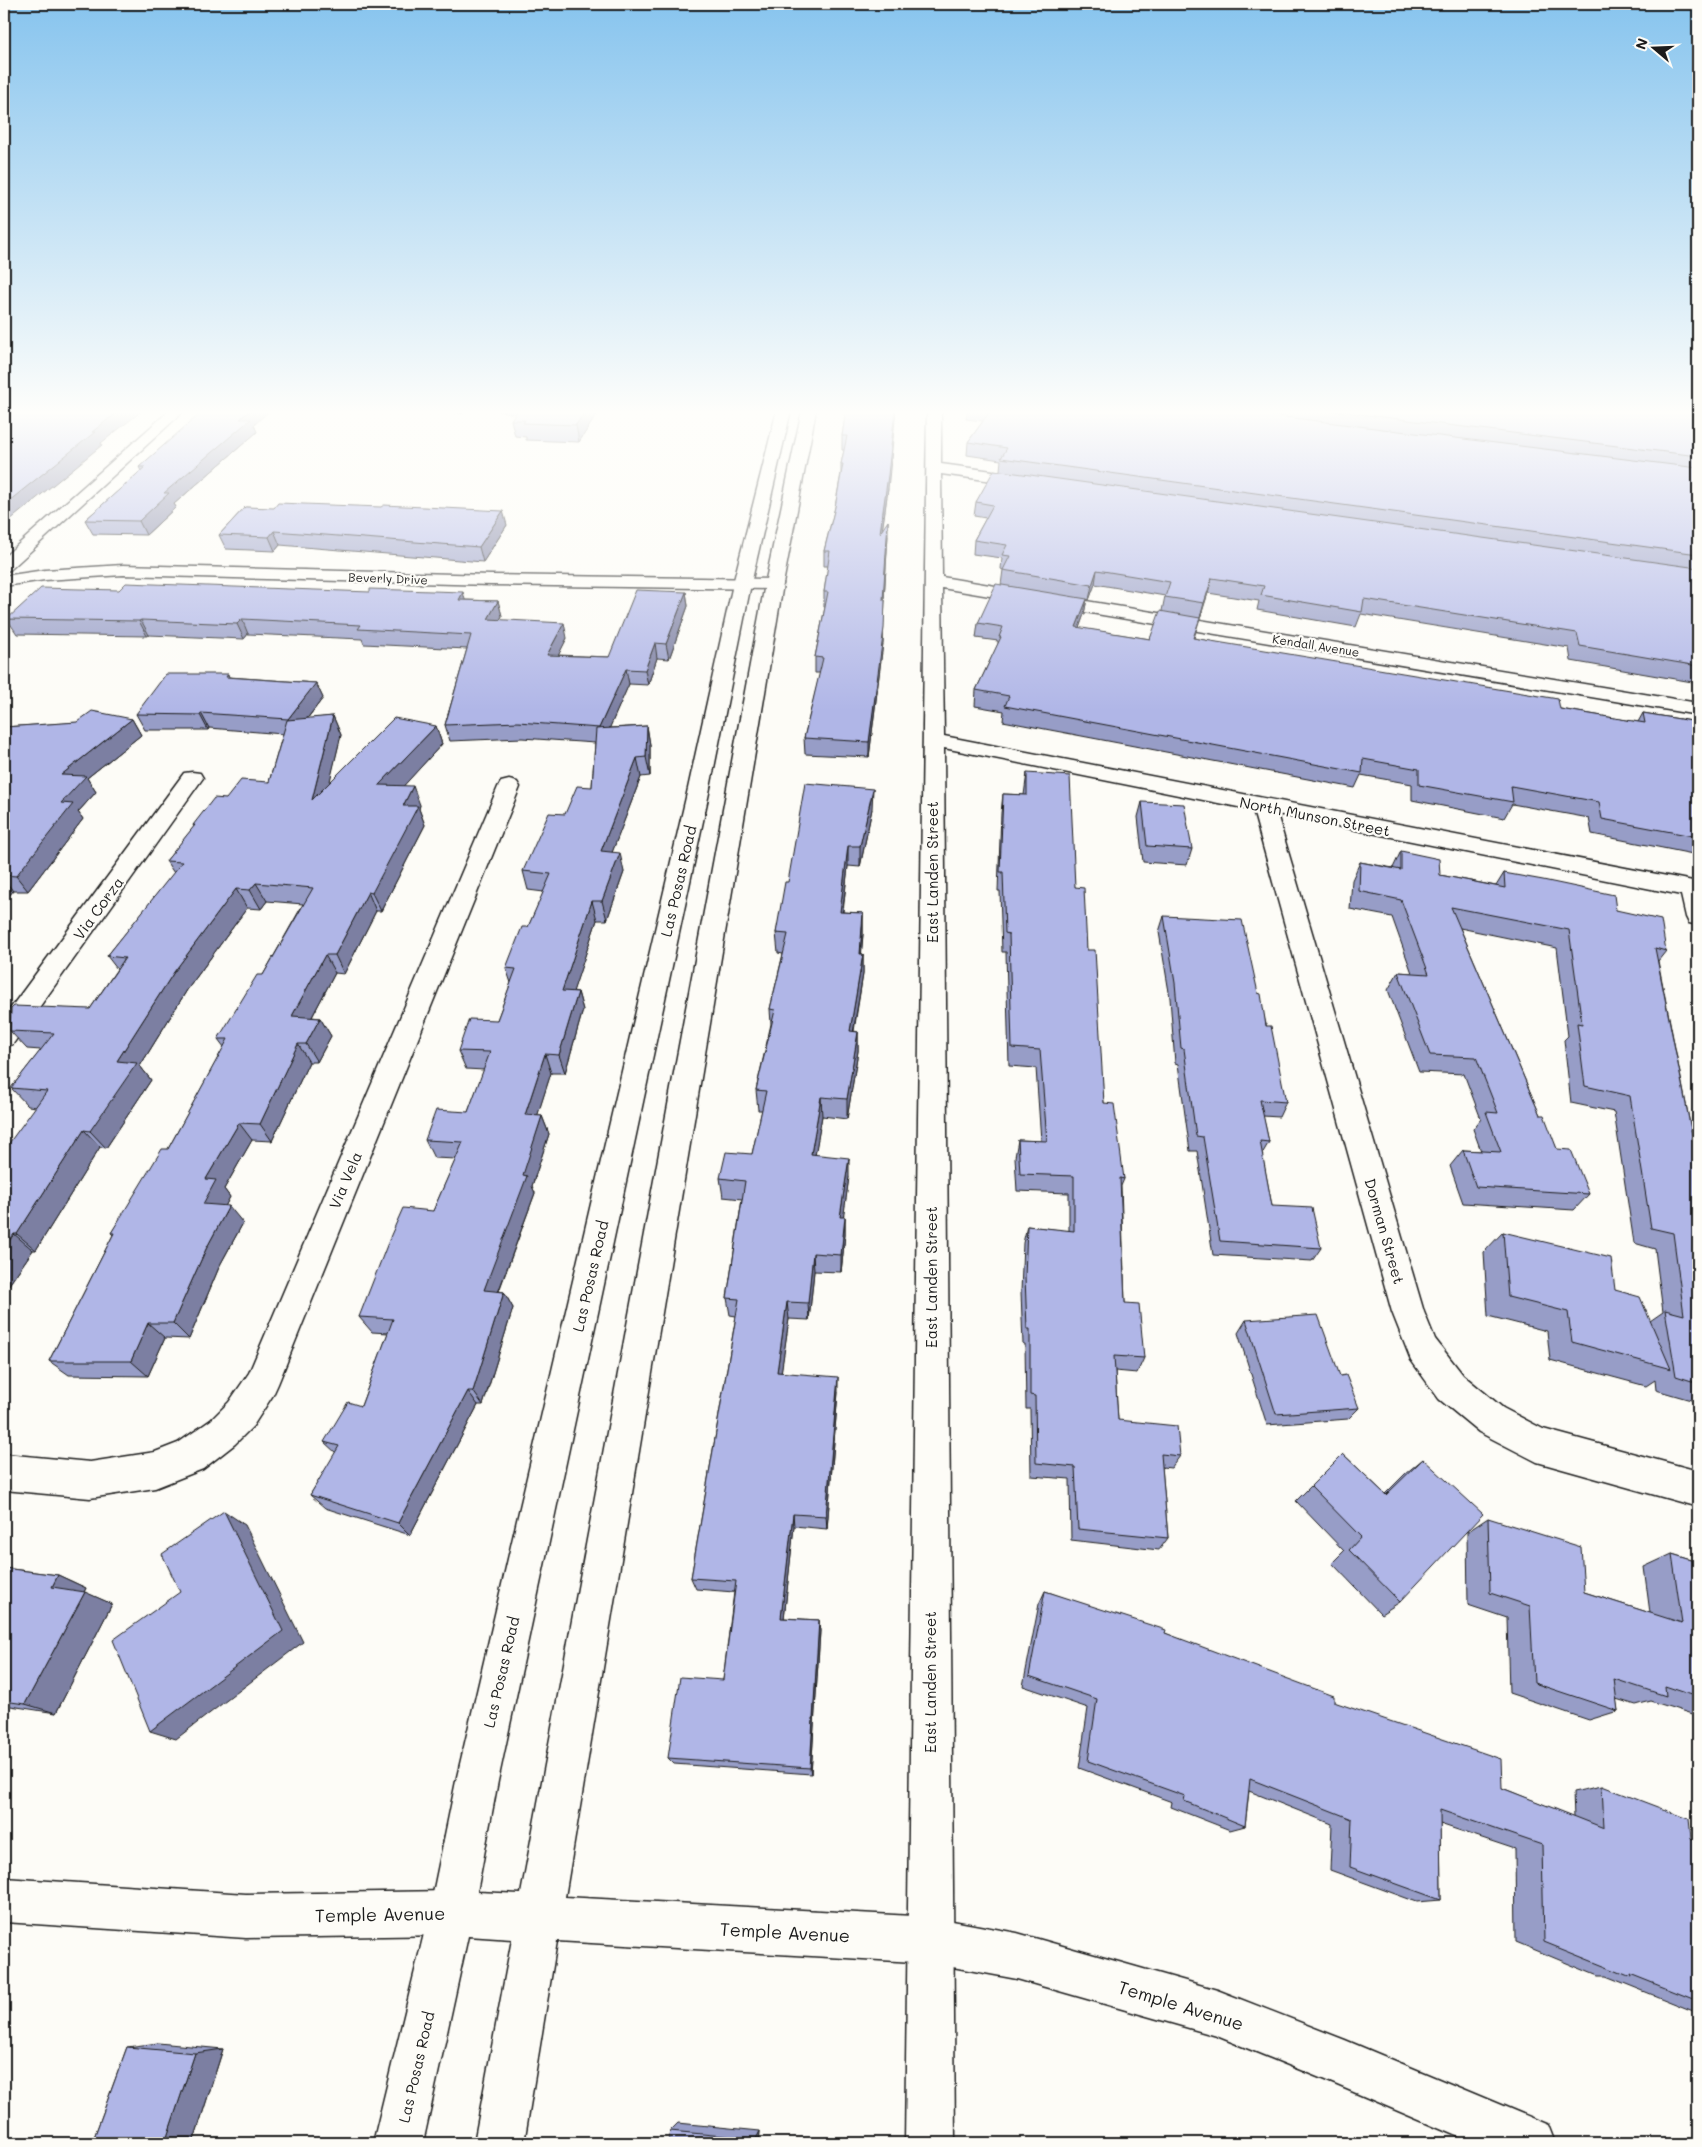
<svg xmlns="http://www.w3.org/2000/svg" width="1702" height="2147" viewBox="0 0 1702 2147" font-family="Mali,sans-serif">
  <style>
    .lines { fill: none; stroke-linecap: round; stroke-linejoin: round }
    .minor-casing { stroke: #1c1c1c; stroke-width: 3 }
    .major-casing { stroke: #1c1c1c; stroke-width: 3 }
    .minor { fill: #fdfcf7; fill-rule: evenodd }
    .major { fill: #fdfcf7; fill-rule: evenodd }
    .wall { fill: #979dc7; stroke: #1c1c1c; fill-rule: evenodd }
    .shaded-wall { fill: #7b7fa2; stroke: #1c1c1c }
    .building { fill: #b0b6e7; stroke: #1c1c1c }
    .labels { text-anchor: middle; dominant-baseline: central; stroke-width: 4.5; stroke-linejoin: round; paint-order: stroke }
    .far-street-label { font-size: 12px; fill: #1c1c1c; stroke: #fdfcf7 }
    .street-label { font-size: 15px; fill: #1c1c1c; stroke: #fdfcf7 }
    .near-street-label { font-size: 18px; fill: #1c1c1c; stroke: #fdfcf7 }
  </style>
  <rect width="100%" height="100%" fill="#fdfcf7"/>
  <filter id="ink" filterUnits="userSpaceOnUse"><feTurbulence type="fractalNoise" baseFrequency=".02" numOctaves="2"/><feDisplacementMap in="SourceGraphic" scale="10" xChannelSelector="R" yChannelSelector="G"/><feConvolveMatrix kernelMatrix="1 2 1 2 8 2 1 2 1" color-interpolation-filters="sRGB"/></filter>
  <g filter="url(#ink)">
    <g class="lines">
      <g class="minor-casing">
        <path id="minor" d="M170,410H185L10,570L4,571V557Z
          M927,410H941V464L1029,476L1034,478L1037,481L1034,484L1029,486L941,474L942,577L1698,703V715L942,588L944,736L1698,882V925L1689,923L1686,917L1681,895L1277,814L1424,1312L1435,1339L1463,1375L1503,1408L1543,1429L1698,1471V1507L1537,1462L1479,1432L1439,1399L1411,1360L1392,1312L1253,810L944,748L955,2143H905Z
          M123,565L491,575L774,579L780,580L783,584L780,588L774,589L491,585L123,575L45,580L4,586V576L45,570Z
          M192,772L200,773L203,778L13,1044L4,1047V1017L184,773Z
          M509,780L517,782L520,787L278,1384L273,1395L253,1426L235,1444L203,1469L155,1488L90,1498L4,1490V1454L90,1462L155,1452L178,1443L211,1420L229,1402L249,1373L498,787L501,782Z
          M4,1878L246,1894L451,1891L467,1897L473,1913L467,1929L451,1935L246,1938L4,1922Z"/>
      </g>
      <g class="major-casing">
        <path id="major" d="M777,410H791L751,584L709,793L498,1781L477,1892L521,1894L765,584L802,410H816L783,584L565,1897L931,1917L1017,1933L1217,1990L1345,2040L1549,2125L1556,2143H1473L1335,2084L1217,2036L1017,1979L931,1963L557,1941L524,2143H474L512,1939L468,1936L423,2143H373L429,1913L456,1781L687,793L733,584Z"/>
      </g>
      <use href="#minor" class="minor"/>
      <use href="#major" class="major"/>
    </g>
    <path class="wall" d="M445,410H469L462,414Z
      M495,410H599V411L579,442L526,440V437L515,436L511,420L515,414Z
      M846,410L888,489L882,530L888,535L884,600L883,643L869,757L805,754L804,738L820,673H815V657L825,607H824V592L828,566H824V551L835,507L841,473V464L844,450H842V436Z
      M967,410H1698V683L1571,661L1569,648L1361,614L1356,627L1257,610L1259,601L1208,593L1200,618L1194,638L1560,709L1638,722L1643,713L1698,722V855L1592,834L1589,818L1512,804L1504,818L1412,800V784L1361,775L1355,788L1003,721L1004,711L975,706L976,690L998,644V641L976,638L978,623L1001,585L1003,570L1001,569L1002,558L973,554L974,540L986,518L974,516L976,502L1000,470L1001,460L967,455L968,442L983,421L966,419ZM1095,584L1165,596L1162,611L1150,639L1079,628L1084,614L1087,599L1089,600Z
      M254,425L257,432L174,504L176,507L146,535L93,534L85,520L141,471L139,467Z
      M245,507L507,525L483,562L280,545L275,551L226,549L219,535Z
      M686,592L688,606L669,659L657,658L648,685L629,684L609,728L647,726L650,745V776L641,777L612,852L624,872L607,920H597L573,991L578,992L583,1010L565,1073H551L537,1116H542L549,1134L532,1186L535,1193L499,1291L504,1292L513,1308L483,1405H478L410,1535L325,1508L310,1495L336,1453L324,1442L361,1406L388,1333L372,1332L359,1317L433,1211L456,1159L434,1158L425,1140L468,1112L484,1070L466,1069L458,1051L497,1020L511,983L506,968L528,927L544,892L528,890L523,871L565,814L592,787L595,743L522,738L450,741L445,725L467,649L364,644L362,639L248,634L244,639L149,635L147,636L17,634L7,619L465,600L498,601L502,616L500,620L567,638L558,655L609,657Z
      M228,674L229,677L316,683L323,698L307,719L333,716L341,735L329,783L436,726L442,744L403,786L420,805L419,809L425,825L381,911H376L344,974L335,973L312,1017L320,1018L331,1036L317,1062H309L272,1141L252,1140L224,1189L230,1197L225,1206L243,1223L220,1265L189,1339L165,1338L148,1376L69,1375L49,1361L113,1235L111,1233L168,1149L224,1047L218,1039L263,975L303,904L267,901L261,909L247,908L187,990L140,1066L151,1080L106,1148L100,1147L36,1250H33L4,1292L36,1107L28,1106L11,1088L41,1050L27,1049L10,1031L90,1009L117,969L107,956L174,873L166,861L194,827L193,825L226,799L269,782L283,734L209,728L208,730H145L136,714Z
      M132,719L141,735L87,778L96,792L78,812L83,819L28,891H13L4,902V727Z
      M1027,773L1075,887L1087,950L1104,1103L1124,1179L1121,1186L1125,1303L1144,1358L1137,1373L1115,1371L1118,1420L1180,1456L1171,1468L1162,1467L1168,1538L1159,1550L1071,1540L1070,1479L1031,1476L1030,1409H1026L1025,1344H1023L1021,1292L1023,1243L1027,1226L1069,1231V1193L1017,1191L1015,1157L1018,1140L1041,1141L1036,1068L1009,1066L1006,952H1002L1000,891H998L1001,813L1003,794L1024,795Z
      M1142,802L1192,849L1187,865L1143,862L1138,817Z
      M872,809L860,867L848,866L843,912L863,913V934L861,954H863V974L854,1031L858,1032V1051L847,1119L822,1116L815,1154L849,1177L843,1217H845V1235L841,1272L814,1271L809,1320L789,1319L781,1372L838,1392L827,1529L794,1526L784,1618L819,1620L820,1631L811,1774L674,1764L668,1758L723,1680L734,1592L696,1589L691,1578L736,1316L730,1315L727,1298L742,1199L723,1197L720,1178L752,1154L762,1110H758L756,1090L771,1024L770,1009L783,954L778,953L776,933L788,882Z
      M1401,851L1440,875L1496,886L1504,873L1616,910L1666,951L1658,961L1698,1165V1402L1656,1390L1655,1380L1646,1386L1550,1360L1547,1331L1488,1316L1484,1252L1503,1232L1615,1290L1650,1321L1663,1312L1655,1249L1634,1243L1614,1112L1571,1103L1564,1040L1568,1036L1557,948L1460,928L1540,1115L1557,1149L1589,1194L1574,1210L1463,1203L1450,1166L1463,1150L1481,1151L1473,1129L1481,1119L1464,1074L1419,1072L1388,990L1398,972L1412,973L1392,917L1350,909L1352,880L1360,862L1393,868Z
      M1164,916L1258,993L1286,1102L1279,1117L1263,1116L1269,1142L1262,1154L1272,1206L1321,1248L1312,1261L1213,1255L1197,1151H1190L1178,1064L1175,1063L1170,998L1159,932Z
      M1246,1320L1359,1408L1348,1419L1267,1425L1238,1333Z
      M1343,1454L1385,1494L1405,1474L1423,1459L1400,1602L1381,1614L1332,1563L1344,1551L1296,1501Z
      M1488,1518L1584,1592L1650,1613L1644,1567L1672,1554L1698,1562V1716L1651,1701L1636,1705L1616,1699L1618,1711L1589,1720L1509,1693L1507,1618L1468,1605L1467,1532Z
      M4,1568L58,1575L86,1588L84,1592L112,1604L56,1713L4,1705Z
      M1045,1591L1165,1633L1334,1702L1502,1788L1574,1817L1573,1792L1602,1786L1691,1838L1698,1841V2013L1606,1976H1598L1516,1942L1515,1849L1440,1824L1441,1900L1417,1902L1330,1870L1332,1824L1249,1791L1245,1826L1230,1830L1171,1807L1172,1802L1079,1768L1088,1708L1023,1686L1039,1604Z
      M158,2043L223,2049L193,2143H92L127,2047Z
      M678,2123L760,2131L759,2143H668L670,2131Z"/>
    <path class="shaded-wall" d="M120,410H143L101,443L102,445L4,525V505L92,432Z
      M250,410H270L254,425L257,432L174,504L176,507L146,535L139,521L164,493L240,419Z
      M461,410H469L462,414Z
      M586,410H599V411L579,442L576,425Z
      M895,410H896L888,489L880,547V533Z
      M503,511L507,525L483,562L479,547Z
      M888,521V535L883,615V600Z
      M274,531L280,545L275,551L269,537Z
      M1097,570L1095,584L1089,600L1092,585Z
      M1212,578L1208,593L1200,618L1204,603Z
      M463,592L467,607L459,600Z
      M686,592L688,606L669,659L666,644Z
      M1087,599L1084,614L1074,642L1076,627Z
      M885,600L883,643L869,757V742Z
      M498,601L502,616L492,634L488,619Z
      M242,619L248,634L244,639L237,624Z
      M141,620L149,635L147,636L139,621Z
      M564,623L567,638L551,670L547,655Z
      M655,643L657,658L648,685L645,670Z
      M626,669L629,684L603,743L599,728Z
      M316,683L323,698L295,734L288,719Z
      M201,713L209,728L208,730L200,715Z
      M333,716L341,735L321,819L312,800Z
      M132,719L141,735L87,778L96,792L78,812L83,819L28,891L16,876L61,803V775Z
      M436,726L442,744L387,804L379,785Z
      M647,726L650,745V776L646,757Z
      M637,758L641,777L605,871L601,851Z
      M413,786L420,805L419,809L425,825L381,911L372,893L403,806Z
      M873,789L872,809L860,867V846Z
      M848,846V866L840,933V912Z
      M620,853L624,872L607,920L602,901Z
      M4,879L13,891L4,902Z
      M256,883L267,901L261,909L250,890Z
      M236,889L247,908L187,990L140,1066L151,1080L106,1148L90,1131L117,1061L174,972Z
      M368,892L376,911L344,974L335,955Z
      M592,901L597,920L567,1010L562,991Z
      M863,913V934L860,974V954Z
      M863,954V974L850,1051V1031Z
      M325,955L335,973L303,1034L292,1016Z
      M578,992L583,1010L565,1073L559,1055Z
      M320,1018L331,1036L317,1062L306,1044Z
      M858,1032V1051L847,1119V1099Z
      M298,1044L309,1062L272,1141L260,1124Z
      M545,1054L551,1073L532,1133L525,1115Z
      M821,1097L822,1116L812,1173L811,1154Z
      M542,1116L549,1134L532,1186L535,1193L493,1306L484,1290Z
      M239,1123L252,1140L224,1189L230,1197L218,1220L203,1204L206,1179Z
      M84,1130L100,1147L36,1250L17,1234Z
      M849,1158V1177L841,1235L840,1217Z
      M229,1206L243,1223L220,1265L189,1339L173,1323L206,1249Z
      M845,1217V1235L841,1272V1255Z
      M14,1234L33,1250L4,1292V1248Z
      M813,1253L814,1271L809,1320L808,1303Z
      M504,1292L513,1308L483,1405L473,1391Z
      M787,1302L789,1319L779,1388L777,1372Z
      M4,1321L8,1324L4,1331Z
      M148,1323L165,1338L148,1376L131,1361Z
      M838,1377V1392L827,1529L826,1516Z
      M468,1391L478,1405L410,1535L398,1523Z
      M224,1511L245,1525L303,1642L176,1739L150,1731Z
      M793,1514L794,1526L783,1628L781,1618Z
      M58,1575L86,1588L80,1600L52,1587Z
      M85,1592L112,1604L56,1713L25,1704Z
      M819,1620L820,1631L811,1774L810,1768Z
      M223,2049L193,2143H165L195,2053Z
      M760,2131L759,2143H755L756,2139Z"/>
    <path class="building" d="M4,410H120L92,432H95L4,505Z
      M204,410H250L240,419H251L164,493H169L139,521L85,520L145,467H139Z
      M518,410H586L576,425L523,423L525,420H511Z
      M846,410H895L888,475L880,533L888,521L883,600H885L884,628L869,742L804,738L823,658L815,657L828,592H824L830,551H824L835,507L843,464H841L847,436H842Z
      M991,410H1229L1698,468V554L1001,458L1007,448L968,442Z
      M1327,410H1698V456Z
      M994,470L1698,568V666L1580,646L1577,633L1364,599L1362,612L1261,595L1264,586L1212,578L1204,603L1165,597L1170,582L1097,570L1092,585L1003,570L1010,556L1002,555L1007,545L974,540L993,505L976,502Z
      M278,503L381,507L384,505L503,511L479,547L274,531L269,537L219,535L245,507L274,508Z
      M126,583L370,592V589L463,592L459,600L498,601L488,619L564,623L547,655L609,657L636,590L686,592L666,644L655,643L645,670L626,669L599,728L518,722L445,725L471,635L358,629L361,625L242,619L237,624L141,620L139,621L7,619L41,588L119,590Z
      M996,584L1087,599L1076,627L1150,639L1160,611L1200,618L1193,638L1558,699L1560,709L1645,723L1643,713L1698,722V837L1602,819L1599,802L1511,786L1513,802L1419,785V769L1363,759L1362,773L1005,706L1009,696L976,690L1001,637H999L1003,627L978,623Z
      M166,674H228L226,677L316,683L288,719L201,713L200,715L136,714Z
      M92,711L132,719L61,775L86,776L61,803L73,804L16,876L4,875V820L6,818L4,817V727L77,722Z
      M333,716L312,800L394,718L436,726L379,785L413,786L403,806H418L372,893L368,892L335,955H325L292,1016L320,1018L306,1044H298L260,1124L239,1123L206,1179L216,1180L203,1204L229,1206L206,1249L173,1323H148L131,1361H49L114,1233H111L162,1149H168L228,1039H218L257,975H263L313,888L256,883L250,890L236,889L174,972L117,1061L137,1063L90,1131L84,1130L17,1234H14L4,1248V1150L47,1091L11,1088L54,1033L10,1031L11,1009L14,1006L90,1009L125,958L107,956L182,862L166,861L195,825H193L214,798L226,799L241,780L269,782L287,720Z
      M647,726L646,757L637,758L601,851L620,853L602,901H592L562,991L578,992L559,1055L545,1054L525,1115L542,1116L523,1175L527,1176L484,1290L504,1292L473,1391H468L398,1523L310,1495L339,1446L324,1442L348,1402L361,1406L393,1319L359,1317L391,1235L403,1208L433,1211L463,1142L425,1140L436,1110L468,1112L490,1052L458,1051L469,1019L497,1020L516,969L506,968L522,927H528L551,874L523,871L549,813L565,814L577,786L592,787L596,729Z
      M1027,773L1070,776L1075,887L1084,888L1087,950H1095L1104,1103L1114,1104L1124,1179L1120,1178L1125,1303L1139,1304L1144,1358L1114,1356L1118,1420L1177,1426L1180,1456L1161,1454L1168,1538L1078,1529L1075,1467L1036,1463L1035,1396L1030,1395V1329H1027L1025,1277L1027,1226L1074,1231V1176L1020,1174L1018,1140L1047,1141L1040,1050L1012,1048L1009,934L1005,933L1003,872H1000L1003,794L1027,795Z
      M805,783L873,789L860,846H848L840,912L863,913L860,954H863L850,1031L858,1032L847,1099L821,1097L811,1154L849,1158L840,1217H845L841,1255L813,1253L808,1303L787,1302L777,1372L838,1377L826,1516L793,1514L781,1618L819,1620L810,1768L668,1758L680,1677L723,1680L736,1581L691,1578L739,1299L727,1298L745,1181L720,1178L726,1152L752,1154L766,1091L756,1090L775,1010L770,1009L788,934L776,933L785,882H788Z
      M1142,802L1184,804L1192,849L1147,846Z
      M1401,851L1439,859L1440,875L1505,888L1504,873L1543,880L1614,895L1616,910L1661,920L1666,951L1655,948L1698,1165V1383L1676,1376L1665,1310L1684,1315L1673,1233L1651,1228L1630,1096L1585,1086L1577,1023L1582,1024L1569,930L1451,907L1540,1115H1544L1557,1149L1571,1150L1589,1194L1476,1187L1463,1150L1501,1152L1486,1112L1498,1113L1476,1057L1430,1055L1398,972L1429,974L1401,900L1359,891L1360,862L1401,870Z
      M1164,916L1242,920L1258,993L1261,994L1266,1026H1271L1286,1102L1260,1100L1269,1142L1260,1141L1272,1206L1312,1208L1321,1248L1220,1241L1203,1137L1196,1136L1184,1049L1181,1048L1175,983Z
      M1503,1232L1611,1258L1615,1290L1640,1297L1671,1369L1572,1342L1568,1312L1508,1297Z
      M1318,1315L1340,1376L1346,1375L1359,1408L1276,1414L1246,1320Z
      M1343,1454L1386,1495L1423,1459L1483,1514L1400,1602L1349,1550L1361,1537L1311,1486Z
      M224,1511L283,1631L150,1731L113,1640L180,1592L162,1554Z
      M1488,1518L1581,1547L1584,1592L1682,1623L1672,1554L1698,1562V1697L1665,1686L1666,1696L1614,1679L1618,1711L1534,1683L1530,1606L1490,1593Z
      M4,1568L58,1575L52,1587L85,1592L25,1704L4,1701Z
      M1045,1591L1166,1630L1165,1633L1334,1696V1702L1501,1759L1502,1788L1604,1828L1602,1786L1689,1819L1691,1838L1698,1841V2001L1630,1974L1631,1977L1544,1942L1542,1845L1440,1810L1441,1900L1350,1867L1352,1819L1250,1779L1245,1826L1184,1801L1185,1796L1088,1761L1097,1699L1029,1676Z
      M127,2047L195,2053L165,2143H92Z
      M670,2131L756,2139L755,2143H668Z"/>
  </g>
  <linearGradient id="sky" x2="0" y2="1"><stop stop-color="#87c4ee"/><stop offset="0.58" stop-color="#fefefb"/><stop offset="1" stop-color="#fefefb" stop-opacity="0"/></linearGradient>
  <rect width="1702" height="711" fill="url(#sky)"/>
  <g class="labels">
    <g class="far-street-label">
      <text transform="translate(388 578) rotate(2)">Beverly Drive</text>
      <text transform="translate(1316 645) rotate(9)">Kendall Avenue</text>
    </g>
    <g class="street-label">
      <text transform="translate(1315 816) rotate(11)">North Munson Street</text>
      <text transform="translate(932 872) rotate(-90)">East Landen Street</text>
      <text transform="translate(678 881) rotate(-77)">Las Posas Road</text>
      <text transform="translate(98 908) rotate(-54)">Via Corza</text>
      <text transform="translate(345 1180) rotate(-67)">Via Vela</text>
      <text transform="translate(1385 1231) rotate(74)">Dorman Street</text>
      <text transform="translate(590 1276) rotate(-77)">Las Posas Road</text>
      <text transform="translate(931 1277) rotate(-90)">East Landen Street</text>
      <text transform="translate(501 1672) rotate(-77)">Las Posas Road</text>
      <text transform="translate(930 1682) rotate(-90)">East Landen Street</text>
      <text transform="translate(416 2067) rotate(-77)">Las Posas Road</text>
    </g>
    <g class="near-street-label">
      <text transform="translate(380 1914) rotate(-1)">Temple Avenue</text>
      <text transform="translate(785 1932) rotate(3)">Temple Avenue</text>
      <text transform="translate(1181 2005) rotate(17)">Temple Avenue</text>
    </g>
  </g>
  <rect width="1702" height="2147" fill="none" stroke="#fdfcf7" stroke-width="20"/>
  <rect x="10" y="10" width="1682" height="2127" fill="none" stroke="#1c1c1c" stroke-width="2" filter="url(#ink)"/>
  <g transform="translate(1654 48) rotate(289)" stroke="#fdfcf7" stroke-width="4" paint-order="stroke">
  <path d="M0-4L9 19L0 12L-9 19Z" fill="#1c1c1c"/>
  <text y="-8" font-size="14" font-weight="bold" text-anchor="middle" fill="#1c1c1c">N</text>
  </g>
</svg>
